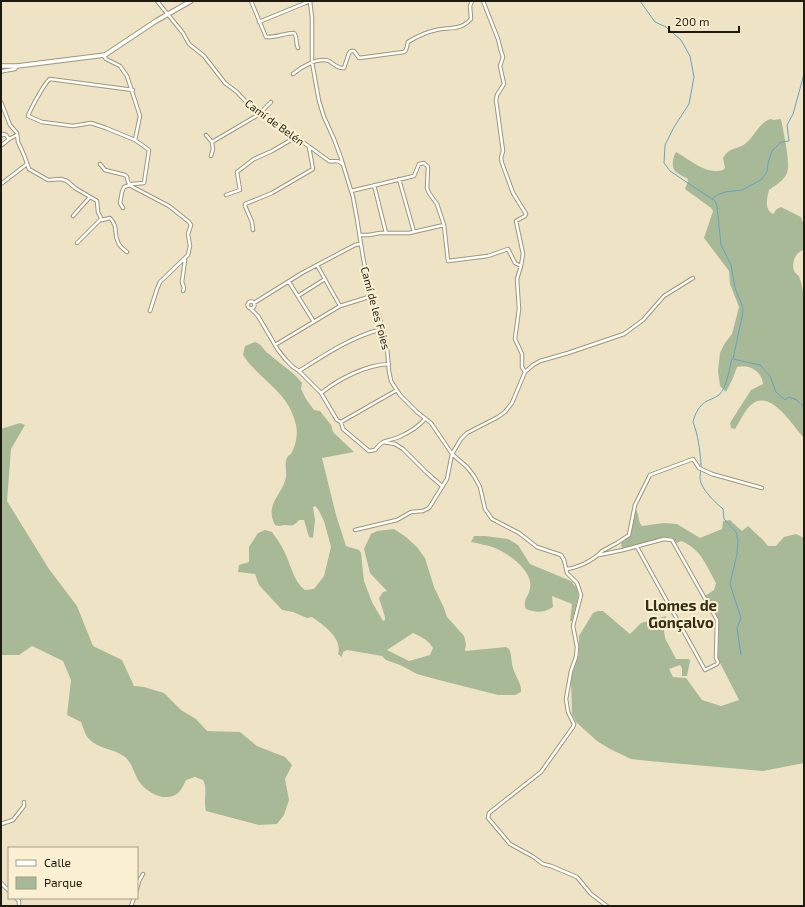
<svg xmlns="http://www.w3.org/2000/svg" width="805" height="907" viewBox="0 0 805 907" font-family="'Exo 2',sans-serif">
  <style>
    .green { fill: #a8b998; fill-rule: evenodd }
    .lines { fill: none; stroke-linecap: round; stroke-linejoin: round }
    .stream { stroke: #63a4c2; stroke-width: 1 }
    .minor-casing { stroke: #9f9578; stroke-width: 4.5 }
    .secondary-casing { stroke: #9f9578; stroke-width: 5.5 }
    .minor { stroke: #fff; stroke-width: 2.5 }
    .secondary { stroke: #fff; stroke-width: 3.5 }
    .labels { text-anchor: middle; dominant-baseline: central; stroke-width: 4; stroke-linejoin: round; paint-order: stroke }
    .street-label { font-size: 11px; fill: #1e1a0f; stroke: #fbf1d2 }
    .district-label { font-size: 15px; font-weight: bold; fill: #362e14; stroke: #fbf1d2 }
  </style>
  <rect width="100%" height="100%" fill="#eee4c5"/>
  <path class="green" d="M771,119L773,120L781,119C783,130 791,164 787,173C784,181 774,186 769,190C767,199 764,209 773,214L777,209L781,207L801,217L803,223L804,250C796,251 791,263 794,271C796,274 799,275 800,279C802,285 803,292 804,298V438C793,426 771,389 752,404C745,409 740,422 735,429L731,428L730,423L751,390L763,384C762,371 749,364 737,367L733,378L726,392L720,386L718,371L720,353L725,343L732,334L739,307L730,284L729,271L704,238L713,211L711,208L685,189L688,181L687,178C684,177 678,174 675,171C671,166 673,157 676,152C691,160 705,175 723,170L725,168L723,158C730,146 738,150 746,143C755,136 759,122 771,119Z
    M255,342C262,344 263,350 269,354C280,364 293,371 302,383L301,389L306,399L314,410L320,411L331,425L333,432L354,452L322,458L336,515L346,546L359,550L361,553L364,581L372,602L383,621L385,620V617L379,598L383,592L387,591L370,573L364,549L371,534L377,531L394,529L406,537L417,547L425,558L434,587L444,608L447,617L464,636L466,644L465,651L506,647L509,649C512,655 511,662 513,668C515,676 522,684 521,692L515,695H498L435,679L417,674L400,665L386,660L382,656L347,650L343,652L342,657L338,654C343,638 323,625 312,617L307,618L293,612L282,610L259,585L255,574L238,572L239,565L249,562V547L258,533L265,530L272,532C276,538 281,544 284,551C291,564 293,581 305,590L314,589L324,576L331,547L324,521L318,509L315,506L313,507L315,520L313,538L309,537L304,520H299C294,526 292,526 285,525C281,525 280,527 275,525C264,503 283,495 286,477C287,471 284,464 287,458C288,455 291,455 292,452C296,445 298,433 296,425C289,391 259,380 243,355L245,346ZM413,633C422,637 428,640 433,648L430,655L409,661L387,650Z
    M20,423L25,425L11,449L7,501L49,569L77,606L93,646L122,660L134,686L144,687L164,693L181,710L196,719L207,731L240,732L257,746L285,757L292,765L285,779L289,800L284,815L277,824L259,825L206,811C203,800 208,790 203,780L195,777L186,780C182,789 178,797 167,797C156,798 142,788 137,778C133,770 131,760 122,755C113,749 97,748 89,739C85,735 83,727 81,722L67,715L71,680L63,661L32,646L19,655H1V429Z
    M635,509C640,514 637,521 642,526L664,523L677,524L700,538L722,529L723,521L730,520L742,531L748,526L763,540L768,546H776L784,537L796,534L804,538V763L763,771L649,761L631,759L610,749L597,741L576,722L572,714L571,678L579,654V636L593,613L598,611H603L630,634L641,623L666,616L664,631L665,638L676,659H689L690,661L687,676H682V668L680,665L669,669L673,677L686,678L702,700L721,706L739,700L718,659L719,623V619L705,596L714,590L716,583C706,565 701,549 681,541L677,543C676,543 673,538 673,538C667,535 630,547 622,549L621,543L630,536Z
    M474,536H485L508,539L518,545L530,564L571,581L577,588L578,592V598L572,621H570L572,604L552,596L553,607C543,613 537,613 526,609C522,601 529,596 530,588C534,572 508,553 495,548C488,545 479,544 471,542Z"/>
  <g class="lines">
    <path class="stream" d="M640,1L655,22L666,27L681,40L690,56L694,77L689,104L674,127L665,145L664,163L670,171L715,201L717,206L721,245L731,265L735,288L742,305L743,312L733,359L760,365L770,376L776,392L785,400L789,397L797,400L804,407
      M712,199L719,194L725,192L742,190L761,180L767,172L768,163L772,151L781,142L789,141L787,125L793,114L804,74
      M732,359C729,370 727,387 719,395C715,398 711,399 707,401C699,405 695,414 693,422C698,435 700,450 701,464C701,471 699,477 701,483C705,493 715,502 723,509L724,519L736,532L738,540L737,554L730,584L741,618L737,628L741,655"/>
    <g class="minor-casing">
      <path id="minor" d="M157,1L183,33L189,44L204,56L225,83L237,92L247,103L267,116L329,161C336,162 338,159 343,165
        M251,1L266,37C275,38 285,33 294,33C298,37 295,43 298,48
        M310,1L312,18V62L319,101L324,117L334,139L341,158L353,197L357,219L363,257L369,288L379,316L387,347L389,371L391,381L400,395L417,412L431,423L452,454L467,467L474,476L480,487L485,509L492,519L519,533L537,547L561,555L564,560L567,573L577,583L581,595L573,626L577,647L576,657L571,671L566,699L568,712L574,724L573,727L541,772L489,813L488,818L510,844L532,856L543,864L551,866L577,877L591,894L607,906
        M483,1L498,39L501,51L503,57L500,66L504,84L497,95L496,100L503,151L501,158L502,163L513,193L526,214L525,216L516,221L523,254L521,266L517,279L519,309L515,339L522,354V367L525,372
        M259,22L310,1
        M104,56L106,59L120,66L127,76L140,116L135,140
        M1,72L3,71L15,69L17,66
        M293,74C301,67 318,57 329,61C334,64 338,69 344,68L349,53L351,51H354L359,58L404,52L406,50L408,42C416,37 427,32 436,30C449,27 460,31 471,19L470,6L472,1
        M133,90L50,79C45,82 30,110 28,116L42,122L73,126L91,123L106,128L135,140L149,150L144,183L132,184L131,186L169,206L189,222L191,225L188,234L190,246L188,255L160,282L157,289L150,311
        M1,102L10,125L17,133L18,142L24,155L29,169L48,180L61,179L67,181L75,188L97,201L98,212L102,220L110,218C119,228 113,232 118,242C119,246 123,249 127,252
        M206,135L212,142L258,115L271,102
        M1,136L3,134L6,135L9,139
        M2,145L9,139L17,135
        M211,156L213,149L212,143
        M100,164L105,170L125,175L127,177L128,182L131,185
        M399,179L414,232
        M1,184L27,164
        M374,185L386,233
        M351,191L414,176L419,164L424,163L428,167L427,188L429,193L437,204L444,225L448,261L488,256L508,249L515,263L521,266
        M226,195L240,190L237,172L254,159L272,151L296,137
        M123,208L120,203L122,192L124,187L130,185
        M73,216L90,197
        M253,230L252,222L245,206V204L272,193L313,169L309,147
        M360,235H369L380,233H409L444,225
        M77,243L101,219
        M317,265L340,306
        M289,282L314,322
        M183,291L184,288L182,282L185,260
        M298,296L325,279
        M247.5 305a3.5 3.5 0 1 1 7 0a3.5 3.5 0 1 1-7 0Z
        M254,303L302,273L355,245L360,244
        M250,308L258,316L278,350L286,360L293,367L299,371L321,393L337,420L341,422L343,429L369,451L375,450C384,438 387,442 399,437C408,433 419,426 425,419
        M275,345L340,306L372,296
        M299,371C326,354 351,337 382,329
        M321,393C339,379 365,365 389,364
        M341,422L397,390
        M383,442L395,444L403,449L427,473L442,486
        M355,530L397,520L411,512L423,511L429,508L447,479L452,454L461,439L467,433L498,417L505,412L512,403L525,372L533,365L540,361L568,353L624,334L643,320L664,296L693,278
        M599,555L623,550L664,539L672,540L717,620L716,658L718,662L717,664L705,670L637,547
        M566,569C578,568 594,560 602,551L617,543L629,535L635,505L650,475L693,459L699,468L712,474L762,488
        M1,824L13,820L24,806V802
        M1,883L9,891
        M137,889L139,881L143,874
        M16,898L19,901V904
        M131,906L134,898"/>
    </g>
    <g class="secondary-casing">
      <path id="secondary" d="M1,66H17L105,55L156,21L191,1"/>
    </g>
    <use href="#minor" class="minor"/>
    <use href="#secondary" class="secondary"/>
  </g>
  <g class="labels">
    <g class="street-label">
      <text transform="translate(275 122) rotate(36)">Camí de Belén</text>
      <text transform="translate(376 308) rotate(75)">Camí de les Foies</text>
    </g>
    <g class="district-label">
      <text x="681" y="605">Llomes de<tspan x="681" dy="17">Gonçalvo</tspan></text>
    </g>
  </g>
  <rect width="805" height="907" fill="none" stroke="#1e1a0f" stroke-width="4"/>
  <rect x="8" y="847" width="130" height="52" fill="#fbf1d2" stroke="#a39b84"/>
  <rect x="16" y="860" width="20" height="6" fill="#ffffff" stroke="#a39b84"/>
  <text x="44" y="867" font-size="12" fill="#1e1a0f">Calle</text>
  <rect x="16" y="877" width="20" height="12" fill="#a8b998" stroke="#a39b84"/>
  <text x="44" y="887" font-size="12" fill="#1e1a0f">Parque</text>
  <path d="M669 26v6h70v-6" fill="none" stroke="#1e1a0f" stroke-width="2"/>
  <text x="675" y="26" font-size="12" fill="#1e1a0f" stroke="#fbf1d2" stroke-width="3" paint-order="stroke">200 m</text>
</svg>
